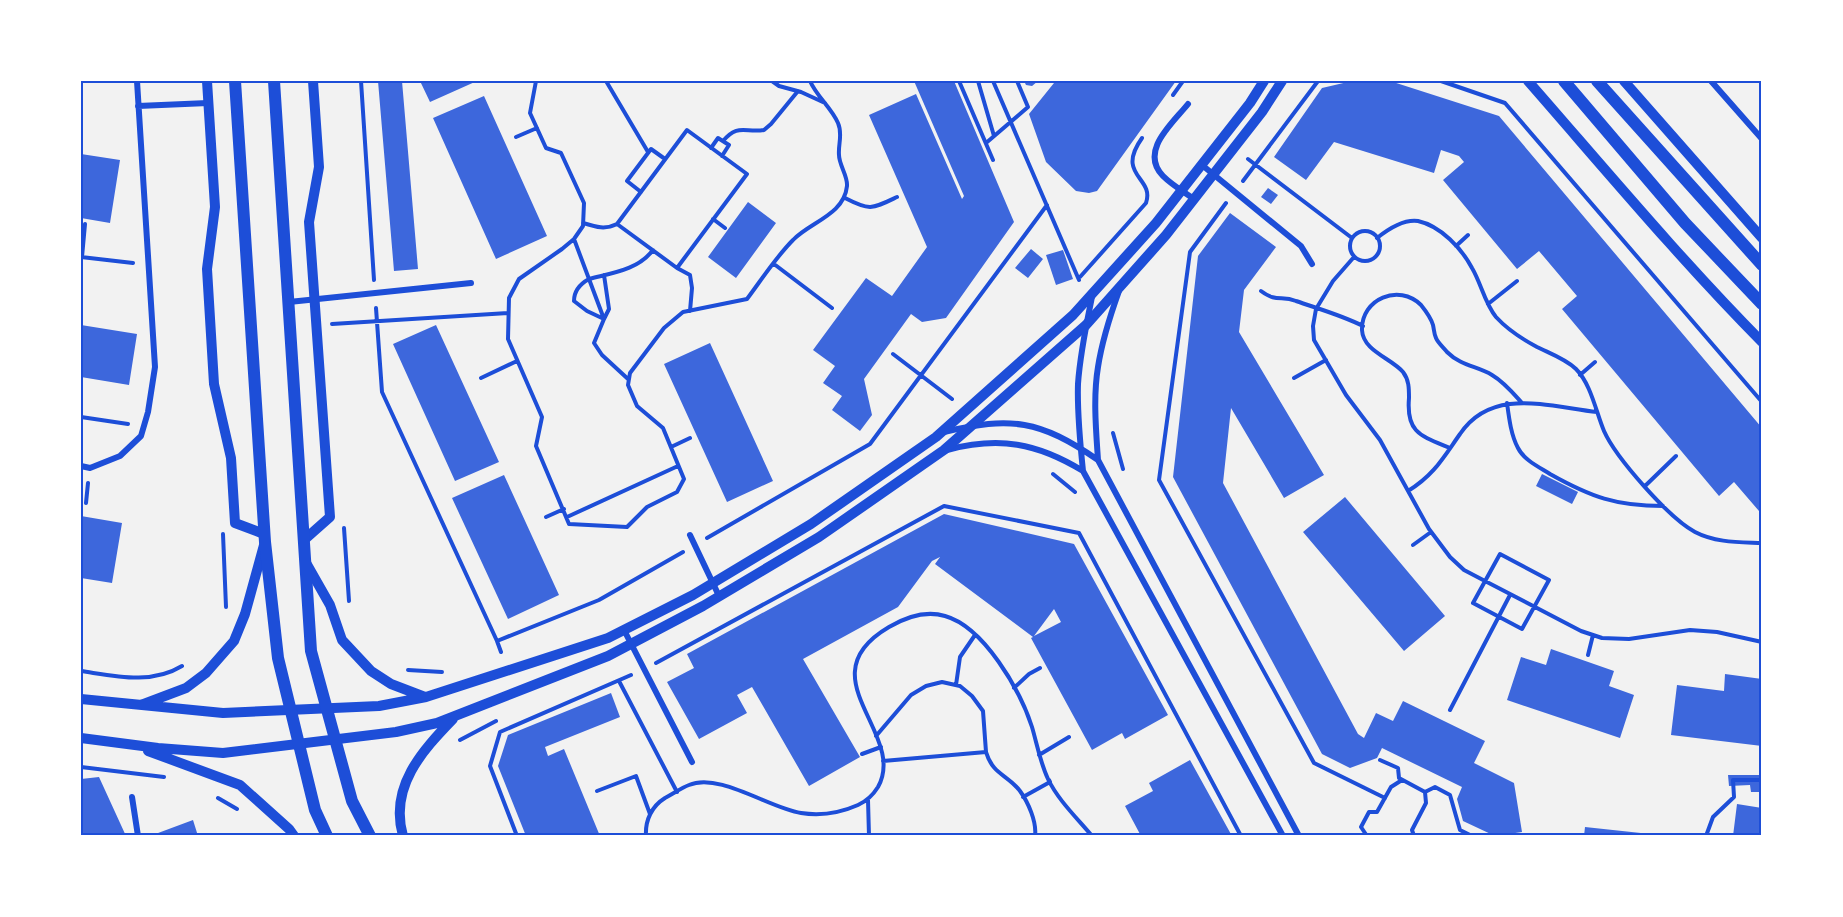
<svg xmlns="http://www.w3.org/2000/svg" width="1843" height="917" viewBox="0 0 1843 917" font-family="Ubuntu,sans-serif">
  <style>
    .building { fill: #3d67dc; fill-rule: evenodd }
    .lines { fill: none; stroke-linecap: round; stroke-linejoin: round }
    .path { stroke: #1d4ed8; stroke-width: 4 }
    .minor { stroke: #1d4ed8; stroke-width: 6 }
    .tertiary { stroke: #1d4ed8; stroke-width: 10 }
    .secondary { stroke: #1d4ed8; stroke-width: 12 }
    .neatline { fill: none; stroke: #1d4ed8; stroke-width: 2 }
  </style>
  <rect width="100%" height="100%" fill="#f2f2f2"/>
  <path class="building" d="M378,81H402L418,269L394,271Z
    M420,81H477L430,102Z
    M914,81H954L1014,222L946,318L922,322L911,314L864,379L872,415L860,431L832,410L842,396L823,383L835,366L813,350L866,278L892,296L927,247L869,115L916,94L962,199L964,196Z
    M1024,81H1038L1032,86L1026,85Z
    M1053,81H1176L1097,191L1089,193L1076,191L1046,162L1029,114L1054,83Z
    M1352,81H1390L1499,116L1762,428V508L1759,511L1734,482L1719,496L1562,309L1577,296L1539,251L1517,269L1443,180L1464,162L1459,156L1441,150L1434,173L1334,142L1306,180L1274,157L1322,88Z
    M484,96L547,236L496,259L433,118Z
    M81,154L120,160L110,223L81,218Z
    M1268,188L1278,195L1271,204L1261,197Z
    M748,202L776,223L736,278L708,257Z
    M1230,213L1276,247L1244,290L1239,332L1324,475L1284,498L1231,408L1223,483L1358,734L1364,738L1376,713L1393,721L1403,701L1485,741L1474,763L1514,783L1522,832L1495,836L1463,821L1457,799L1462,787L1382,748L1377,758L1350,768L1322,754L1173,477L1198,256Z
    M1031,249L1043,259L1028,278L1015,268Z
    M1063,250L1073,279L1056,285L1046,255Z
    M81,325L137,334L129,385L81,377Z
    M436,325L499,462L455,481L393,344Z
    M710,343L773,481L727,502L664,364Z
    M1542,474L1578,492L1572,504L1536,486Z
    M504,475L559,595L508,619L452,498Z
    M1345,497L1445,616L1404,651L1303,532Z
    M944,514L1074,544L1168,715L1125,739L1122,733L1092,750L1031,638L1033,637L935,564L940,557L932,561L898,607L803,659L860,757L809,786L752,687L737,695L747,713L699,739L667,682L694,668L687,654ZM1054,609L1061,622L1034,636Z
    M81,516L122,523L112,583L81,578Z
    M1551,649L1614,671L1609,686L1634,695L1620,738L1507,700L1521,657L1546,665Z
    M1725,674L1762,679V746L1671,735L1677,685L1724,691Z
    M611,693L620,717L545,747L548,756L564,749L600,836H526L498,766L508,735Z
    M1190,760L1232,836H1141L1125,806L1153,791L1149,783Z
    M1728,775H1762V792H1751L1750,785L1729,786Z
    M99,777L126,836H81V779Z
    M1737,804L1762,808V836H1733Z
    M193,820L198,836H150Z
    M1585,827L1650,834V836H1584Z"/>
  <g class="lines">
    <path class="path" d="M361,81L374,280
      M536,81L530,113L546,148L561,153L584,203L583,226L574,239L562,249L519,279L509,298L508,339L542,417L536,446L569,524L627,527L647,507L677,492L684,479L663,428L637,406L628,385L630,373L664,328L683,312L747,299C762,279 776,257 793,240C810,222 844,215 847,186C848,176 839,165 839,155C838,144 843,134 838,123C831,107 817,97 810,81
      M606,81L648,152
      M772,81L779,86L801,92L825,103
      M959,81L993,160
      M978,81L994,136
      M993,81L1079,280
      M1441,81L1505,103L1762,402
      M1173,95L1183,81
      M516,137L537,128
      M723,141C738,123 745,133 764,130L771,124L798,91
      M986,143L1028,107L1017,81
      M711,148L718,138L729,145L722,156
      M1248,159L1352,238
      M1243,181L1318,81
      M641,192L627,181L651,149L665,159
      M845,198C870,211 872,209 897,197
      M1226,203L1190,252L1159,480L1314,763L1385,798
      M713,219L725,228
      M583,223C596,227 605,230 617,224L687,130L747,174L677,268L617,224
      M1350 246a15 15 0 1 1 30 0a15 15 0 1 1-30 0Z
      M1377,238C1387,230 1404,219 1418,221C1441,226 1462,249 1472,268C1481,283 1485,304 1496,317C1507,329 1522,339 1537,347C1549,353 1566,359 1576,369C1591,384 1596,412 1604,431C1616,458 1669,518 1695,532C1716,543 1740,542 1762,543
      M574,239L604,319L594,343L602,355L628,379
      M1456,246L1468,235
      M81,257L133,263
      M82,257L85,224
      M1354,257L1333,281L1316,309L1313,326L1314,340L1346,395L1380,440L1429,529L1450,557L1464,570L1485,581L1581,631L1602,638L1629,639L1690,630L1717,632L1762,642
      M774,264L832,308
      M677,268L690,275L692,288L690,311
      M604,275L609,309L604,319L587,311L574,301C574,291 580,284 589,279C612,273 638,270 653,250
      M1080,277L1146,203C1155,177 1115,176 1142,138
      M1261,291C1277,303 1281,295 1296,301C1319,309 1341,315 1363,326
      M1488,304L1517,281
      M376,308L382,392L497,641L599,600L683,552
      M332,324L508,313
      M893,354L952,399
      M1580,375L1595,362
      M481,378L517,361
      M1294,378L1326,360
      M1507,403C1509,418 1511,435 1518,448C1524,460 1539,467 1550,474C1591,497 1616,506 1663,506
      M81,417L128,424
      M1113,433L1123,469
      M671,447L690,438
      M1450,448C1421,436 1406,433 1409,398C1409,388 1409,380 1403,372C1391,358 1363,351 1362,330C1361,299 1399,283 1421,305C1425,310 1431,318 1433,325C1434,329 1434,334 1436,338C1438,343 1444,348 1447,352C1461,366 1477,366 1492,375C1504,382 1513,393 1522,403
      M1053,474L1075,492
      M1645,486L1676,456
      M1408,491C1434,475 1443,458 1460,434C1492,386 1550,407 1597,412
      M86,503L88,483
      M546,517L564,509
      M567,517L678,466
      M344,528L349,601
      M223,534L226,607
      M707,538L870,444L1047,205
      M1413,545L1431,532
      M1500,554L1549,580L1522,629L1473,603Z
      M497,641L501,652
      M1588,655L1593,635
      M656,663L944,506L1079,533L1241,836
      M408,670L442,672
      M81,671C115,676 151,685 182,666
      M619,681L677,792
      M956,685L960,657L975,635
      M1014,688L1029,674L1040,668
      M1450,710L1510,595
      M876,736L911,695L926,686L942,682L960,686L972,696L983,711L986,752
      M460,740L496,721
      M862,754L881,747
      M1039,755L1069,737
      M1380,760L1398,768L1399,778L1425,792L1435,787L1450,795L1460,830L1472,836
      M883,761L986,752C993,775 1007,774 1020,791C1028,802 1037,822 1035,836
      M81,767L164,777
      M597,791L636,776L650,814
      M1023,797L1050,782L1049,780
      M218,798L237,809
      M868,800L869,836
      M517,836L490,766L500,732L631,675
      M646,836C645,820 652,806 665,798C673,794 681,788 689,785C719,772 769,808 801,813C821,816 840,813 858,805C867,801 873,795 878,787C908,733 804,677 889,627C906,617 925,610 945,616C984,627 1020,690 1032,727C1037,744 1040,762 1048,779C1058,800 1077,818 1092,836
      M1367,836L1361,827L1369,812H1377L1391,787L1402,780
      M1414,836L1412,830L1426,803L1425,792
      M1706,836L1713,817L1734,797L1733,780H1762"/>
    <path class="minor" d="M1711,81L1762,139
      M1188,104C1172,124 1139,151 1163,176C1172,185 1184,192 1194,199
      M138,106L208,103
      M1202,165L1301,246L1312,264
      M1119,291C1110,316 1102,341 1098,367C1093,397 1096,430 1098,460L1299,836
      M1092,297C1086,326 1080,354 1078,384C1077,413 1080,442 1083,471L1283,836
      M289,302L471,283
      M944,432C1011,416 1040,420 1098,460
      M947,450C999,436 1037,443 1083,471
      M81,466L90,468L120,456L141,436L148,412L155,367L137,81
      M690,535L719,596
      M624,630L692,762
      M132,797L138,836"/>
    <path class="tertiary" d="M207,81L215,207L207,269L214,384L231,458L235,523L264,534
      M1528,81C1605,169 1680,259 1762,342
      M1624,81L1762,238
      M304,540L330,517L309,222L319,167L313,81
      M305,561L330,605L342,640L371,671L391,684L425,697
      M81,699L223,713L379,706L426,697L608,638L693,595L811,524L936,437L1073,315L1156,223L1250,103L1264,81
      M141,705L186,688L206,673L234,641L245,614L264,545
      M81,738L158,748L223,753L396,732L437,723L608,656L703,606L819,537L944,450L1086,325L1166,235L1262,112L1282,81
      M148,751L240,785L289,829L294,836
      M403,836C389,787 422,751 453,719"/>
    <path class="secondary" d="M235,81L265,542L278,658L315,810L327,836
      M274,81L311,651L352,801L370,836
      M1564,81L1685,223L1762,304
      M1597,81L1762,265"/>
  </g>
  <rect width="1843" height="917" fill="none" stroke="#ffffff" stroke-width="165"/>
  <rect x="82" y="82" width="1678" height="752" class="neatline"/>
</svg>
